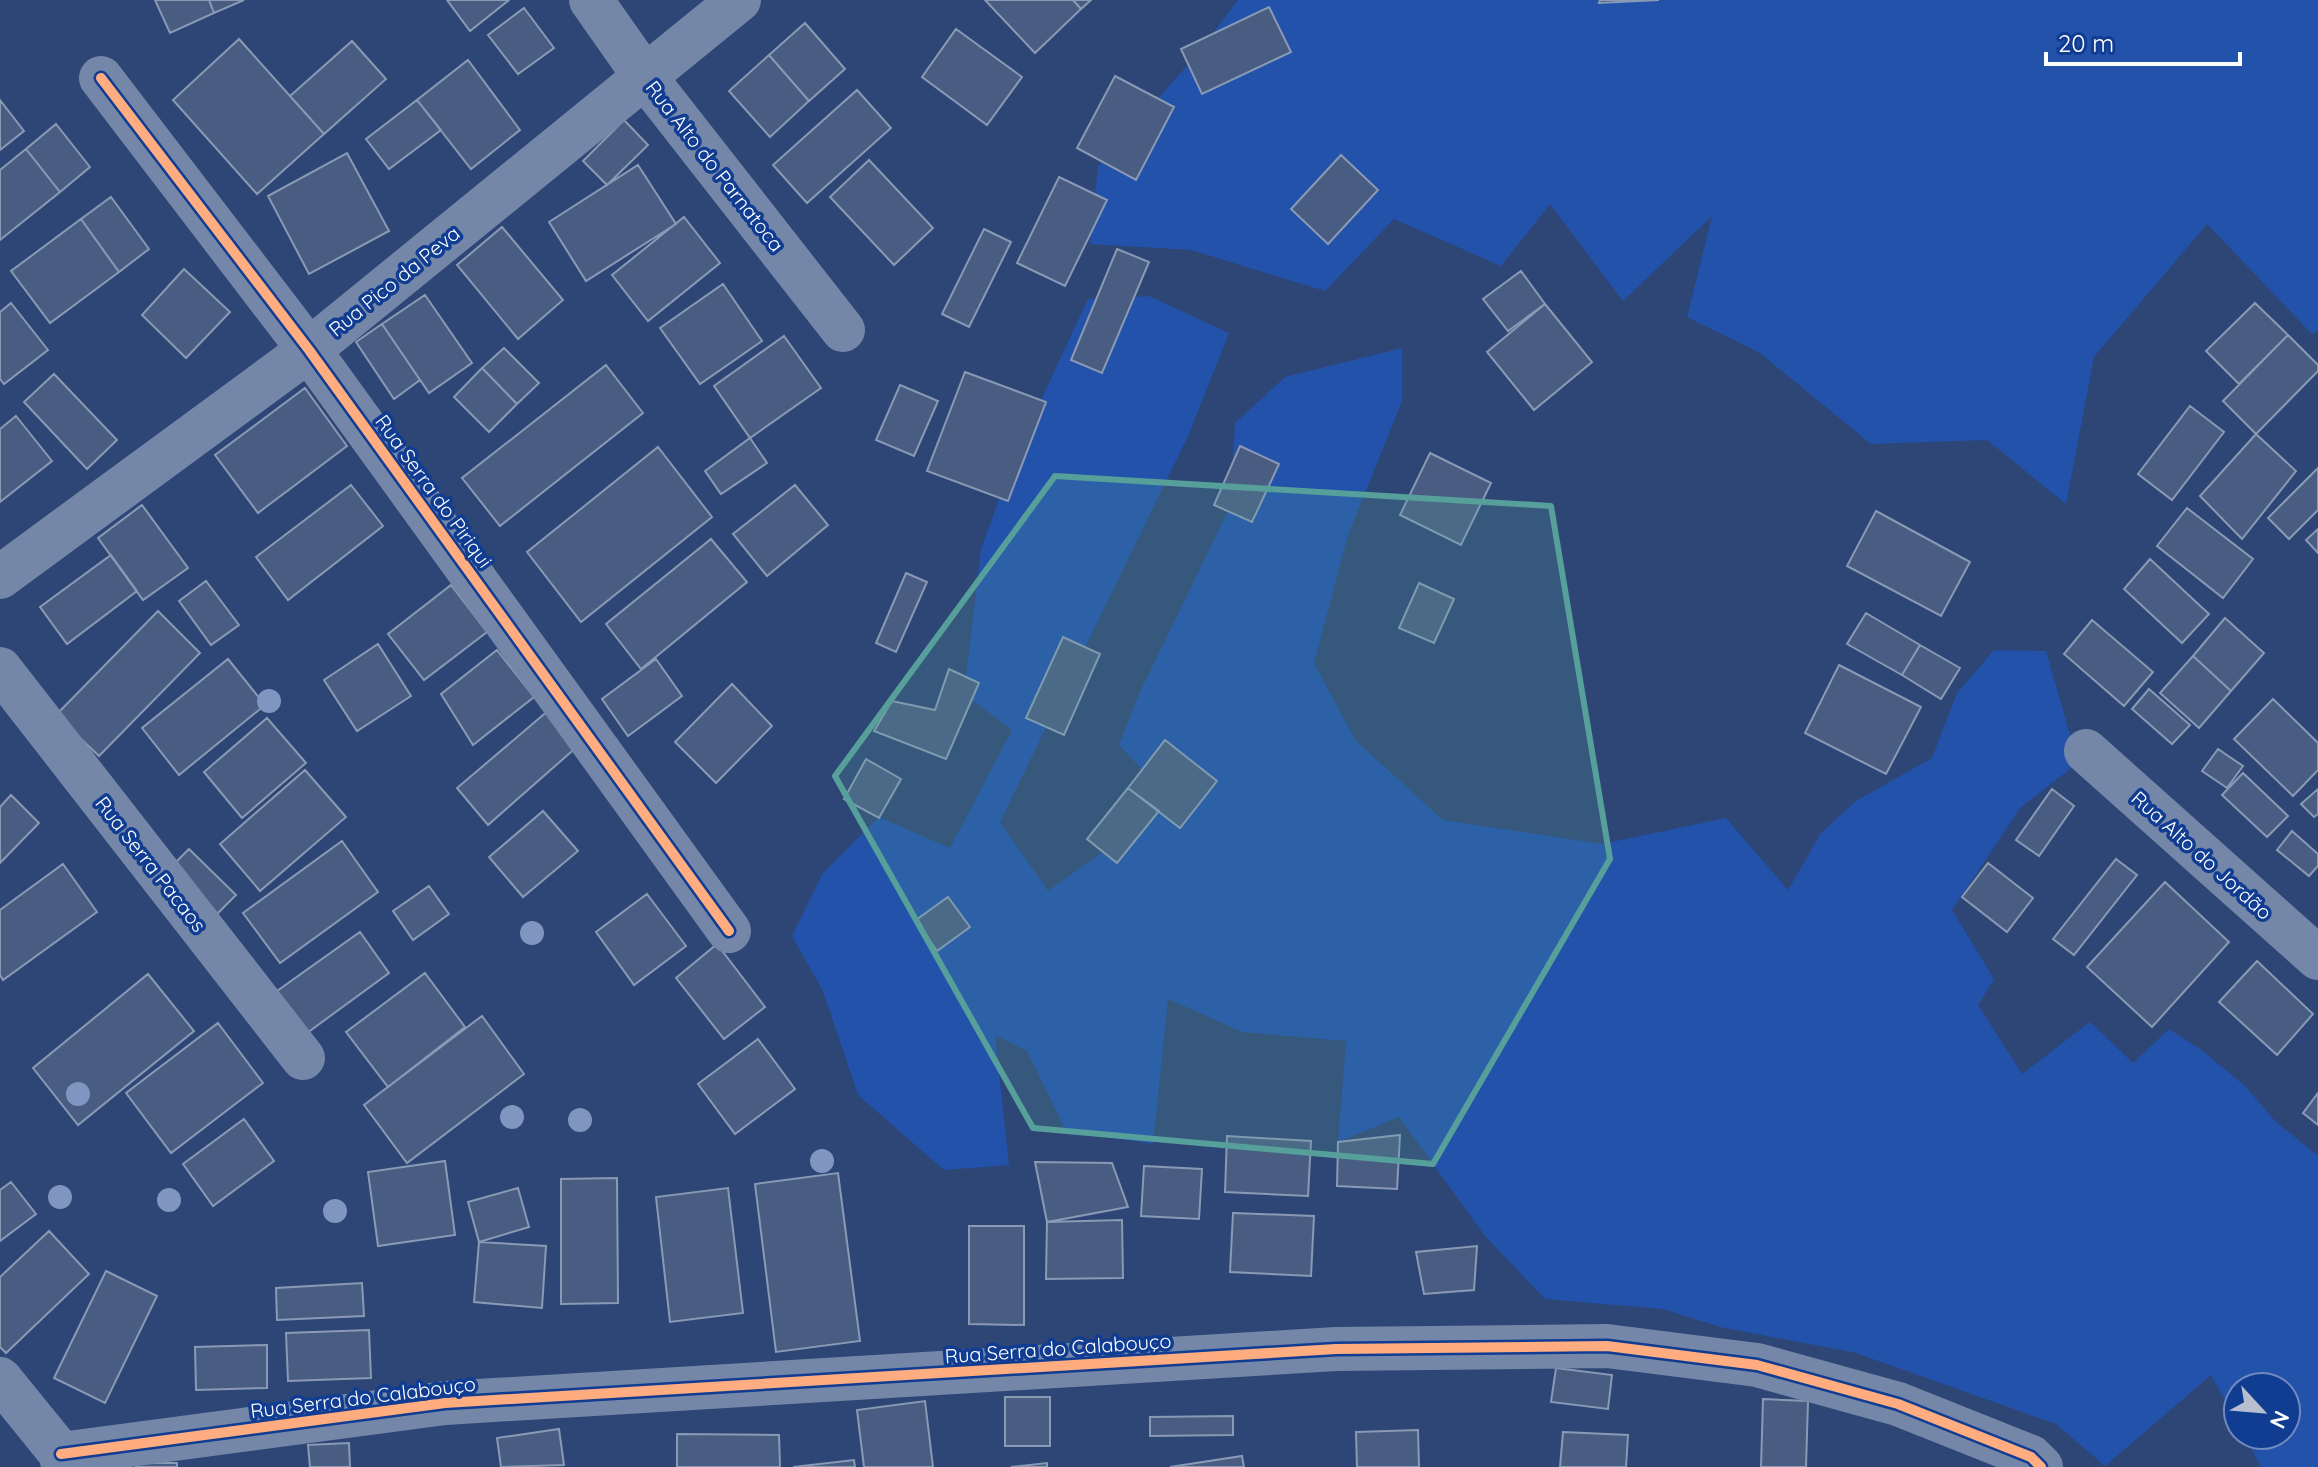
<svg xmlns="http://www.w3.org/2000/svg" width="2318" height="1467" viewBox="0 0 2318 1467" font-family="Quicksand,sans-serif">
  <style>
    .green { fill: #2352aa }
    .building { fill: #495d83; stroke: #8a9ab5; stroke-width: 2 }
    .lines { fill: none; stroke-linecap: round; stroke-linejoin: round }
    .minor { stroke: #7587a8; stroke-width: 44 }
    .cycleway-casing { stroke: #103c92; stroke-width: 15 }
    .cycleway { stroke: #ffac80; stroke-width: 10 }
    .tree { fill: #8096c0 }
    .marked { fill: #579f9a; fill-opacity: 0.2; stroke: #579f9a; stroke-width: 6; stroke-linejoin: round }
    .labels { text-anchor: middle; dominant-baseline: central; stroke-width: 7; stroke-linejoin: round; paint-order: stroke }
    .street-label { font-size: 20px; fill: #fff; stroke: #103c92 }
  </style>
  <rect width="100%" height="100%" fill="#2d4675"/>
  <path class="green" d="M1238,0H2318V331L2312,334L2207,224L2094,357L2066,504L1987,440L1871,444L1760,353L1687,317L1712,216L1623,301L1550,204L1501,266L1394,219L1325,291L1191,250L1090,244L1098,166L1194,58Z
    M1149,296L1229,333L1188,436L1000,822L1048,891L1110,847L1162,791L1119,745L1138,696L1230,507L1235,423L1285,377L1402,348V401L1348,535L1314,663L1355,740L1443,820L1602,844L1726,818L1788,890L1821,833L1856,801L1932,758L1957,693L1994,650L2046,651L2078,763L2021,807L1952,910L1994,979L1978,1005L2022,1074L2090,1022L2133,1063L2169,1029L2204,1052L2246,1087L2276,1122L2318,1156V1467H2261L2244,1435H2286V1387H2238V1424L2211,1375L2105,1466L2056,1424L1856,1353L1720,1327L1663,1309L1545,1299L1485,1236L1399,1117L1338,1142L1346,1041L1242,1032L1168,999L1153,1144L1066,1131L1027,1051L995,1035L1009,1165L944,1170L858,1095L823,991L792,936L823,873L879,817L950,848L1012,730L964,694L981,549L1015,456L1088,299Z"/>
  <path class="building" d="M155,0H209L214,13L170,33Z
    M209,0H244L214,13Z
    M447,0H509L470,31Z
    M985,0H1073L1081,9L1035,53Z
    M1073,0H1091L1081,9Z
    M1600,0H1659L1599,3Z
    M1269,7L1291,52L1202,94L1181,49Z
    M524,8L554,48L518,74L488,35Z
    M805,23L845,69L809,101L769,55Z
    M956,29L1022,77L987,125L922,77Z
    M239,39L324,134L257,194L173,100Z
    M352,41L386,79L324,134L290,96Z
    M769,55L809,101L770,137L729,91Z
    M468,60L520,130L471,169L417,100Z
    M1115,76L1174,107L1136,180L1077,148Z
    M857,90L891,128L807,203L773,165Z
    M0,100L24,131L0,150Z
    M417,100L441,130L389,169L366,139Z
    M624,120L648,145L607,185L583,161Z
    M56,124L90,167L60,192L26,149Z
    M26,149L60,192L0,240V170Z
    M347,153L389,231L309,274L268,196Z
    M1341,155L1378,190L1328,244L1291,209Z
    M869,160L933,228L894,265L830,197Z
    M638,165L676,224L586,281L549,222Z
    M1059,177L1107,200L1065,286L1017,263Z
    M111,197L149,249L119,272L81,219Z
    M684,217L720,263L648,321L612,275Z
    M81,219L119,272L50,323L11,271Z
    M502,227L563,300L518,339L457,265Z
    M984,229L1011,242L969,327L942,314Z
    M1117,249L1149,262L1102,373L1071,360Z
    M184,269L230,312L186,358L142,315Z
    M1521,271L1545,304L1508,331L1483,299Z
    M723,284L762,341L700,384L660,328Z
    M425,295L472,363L429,393L382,324Z
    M11,303L48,350L4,384L0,379V312Z
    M2255,303L2288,335L2239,384L2206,351Z
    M1545,304L1592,362L1534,410L1487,352Z
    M382,324L420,380L394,399L356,342Z
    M2288,335L2318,365V371L2256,434L2223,401Z
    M784,336L821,388L750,438L714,386Z
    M504,348L539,383L517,404L482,368Z
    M606,365L643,413L500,526L462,478Z
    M482,368L517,404L489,432L454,397Z
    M965,372L1046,402L1008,501L927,471Z
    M54,374L117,440L87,469L24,402Z
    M900,385L938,401L914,456L876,440Z
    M305,388L347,446L258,513L215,455Z
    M2190,406L2224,432L2172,500L2138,474Z
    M16,416L52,461L0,502V429Z
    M2256,434L2296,471L2242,539L2200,496Z
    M750,438L767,463L721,494L705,471Z
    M1240,446L1279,464L1252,522L1214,505Z
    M658,447L712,517L581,622L527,552Z
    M1430,453L1491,483L1461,545L1400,515Z
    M2318,468V510L2289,539L2268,518Z
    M351,485L383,526L288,600L256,557Z
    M795,485L828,525L767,576L733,534Z
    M142,505L188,568L143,600L98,538Z
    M2187,508L2253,559L2223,598L2157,546Z
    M1876,511L1970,562L1941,616L1847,566Z
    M2318,529V553L2306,540Z
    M711,539L747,582L641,669L606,624Z
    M111,555L137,591L67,644L40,607Z
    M2150,559L2209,614L2182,643L2124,589Z
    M906,573L927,582L896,652L876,643Z
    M206,581L239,625L211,645L179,601Z
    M1419,583L1454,599L1434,643L1399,628Z
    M451,585L487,632L424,680L388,634Z
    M158,611L200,653L99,756L56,715Z
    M1866,613L1920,645L1902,675L1847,644Z
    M2225,618L2264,653L2231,691L2193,656Z
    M2092,620L2153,672L2124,706L2064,654Z
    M1063,637L1100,654L1064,735L1026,718Z
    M378,644L411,696L357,731L324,680Z
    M1920,645L1960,668L1941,699L1902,675Z
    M497,650L534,697L473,745L441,694Z
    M2193,656L2231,691L2199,728L2160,693Z
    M228,659L265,705L179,775L142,728Z
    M656,659L682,696L628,736L602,699Z
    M1839,665L1921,707L1886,774L1805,733Z
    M949,669L979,683L946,759L874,731L892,701L935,710Z
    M732,684L772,726L716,783L675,742Z
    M2149,689L2190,725L2172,744L2132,709Z
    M2273,699L2318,743V770L2293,796L2234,739Z
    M549,710L579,745L488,825L457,788Z
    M267,718L306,763L242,818L204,772Z
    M1165,740L1217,781L1180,828L1128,788Z
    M2218,749L2243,766L2227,788L2202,771Z
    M866,759L901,779L879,818L844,799Z
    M305,770L346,817L260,891L220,844Z
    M2243,773L2288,816L2267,837L2222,795Z
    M1128,788L1159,811L1117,863L1087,839Z
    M2052,789L2074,806L2039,856L2016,840Z
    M2318,789V814L2314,817L2301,804Z
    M11,795L39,823L0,863V807Z
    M543,811L578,851L523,897L489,857Z
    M2292,831L2318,854V866L2309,876L2277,850Z
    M342,841L378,892L280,963L243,913Z
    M189,849L236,895L217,914L170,868Z
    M2116,859L2137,875L2074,955L2053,939Z
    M1988,863L2033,898L2007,932L1962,897Z
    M63,864L97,912L3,980L0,975V910Z
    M2165,882L2229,942L2152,1027L2087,967Z
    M429,886L449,914L413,940L393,911Z
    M647,894L686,946L634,985L596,932Z
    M948,897L970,927L937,951L916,920Z
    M360,932L389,973L307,1033L277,991Z
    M717,944L765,1007L724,1039L676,978Z
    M2257,961L2313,1014L2277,1055L2219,1002Z
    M425,973L465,1027L388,1087L346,1032Z
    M148,974L194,1031L78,1125L33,1068Z
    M482,1016L524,1074L407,1163L364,1105Z
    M218,1023L263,1083L171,1153L126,1093Z
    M758,1039L795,1089L735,1134L698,1084Z
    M2318,1093V1125L2303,1113Z
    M244,1119L274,1161L213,1206L183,1164Z
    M1400,1135L1397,1189L1337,1186L1338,1142Z
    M1227,1136L1311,1141L1308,1196L1225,1192Z
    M445,1161L455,1235L378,1246L368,1172Z
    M1035,1162L1112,1163L1128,1207L1047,1222Z
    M1144,1166L1202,1169L1199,1219L1141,1216Z
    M838,1173L860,1341L776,1352L755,1184Z
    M617,1178L618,1303L561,1304V1179Z
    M11,1182L36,1214L0,1241V1190Z
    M518,1188L529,1227L479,1242L468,1202Z
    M728,1188L743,1313L670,1322L656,1197Z
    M1233,1213L1314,1216L1311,1276L1230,1272Z
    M1122,1220L1123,1278L1046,1279L1047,1222Z
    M969,1226H1024V1325L969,1324Z
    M49,1231L89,1274L6,1353L0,1347V1277Z
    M479,1242L546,1246L542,1308L474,1302Z
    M1477,1246L1474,1290L1424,1294L1416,1252Z
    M106,1271L157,1296L105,1403L54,1378Z
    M362,1283L364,1316L277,1320L276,1288Z
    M369,1330L371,1378L288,1381L286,1333Z
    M267,1345V1388L196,1390L195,1347Z
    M1556,1368L1612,1375L1608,1409L1551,1402Z
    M1005,1397H1050V1446H1005Z
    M1763,1399L1808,1401L1806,1467H1761Z
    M925,1401L933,1467H864L857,1410Z
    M1233,1416V1435L1150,1436V1417Z
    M559,1429L564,1465L501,1467L497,1438Z
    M1418,1430L1419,1467H1357L1356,1432Z
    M1563,1432L1628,1435L1626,1467H1560Z
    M677,1434L779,1435L780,1467H677Z
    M349,1443L350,1467H310L308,1445Z
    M1242,1456L1244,1467H1170Z
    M854,1460L855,1467H793Z
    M136,1463H177V1467H136Z
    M1047,1463V1467H1011Z"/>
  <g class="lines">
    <path class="minor" d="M591,0L645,77L843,330
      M101,78L309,350L729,931
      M0,577L309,350L739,0
      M0,669L303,1058
      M2086,751L2318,958
      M0,1379L61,1454L63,1467
      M61,1454L445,1403L1336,1349L1607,1346L1757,1365L1898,1404L2031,1457L2041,1467"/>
    <g class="cycleway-casing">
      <path id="cycleway" d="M101,78L309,350L729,931
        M61,1454L445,1403L1336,1349L1607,1346L1757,1365L1898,1404L2031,1457L2041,1467"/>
    </g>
    <use href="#cycleway" class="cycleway"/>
  </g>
  <g class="tree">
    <circle cx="269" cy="701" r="12"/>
    <circle cx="532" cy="933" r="12"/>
    <circle cx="78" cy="1094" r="12"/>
    <circle cx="512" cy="1117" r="12"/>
    <circle cx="580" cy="1120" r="12"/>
    <circle cx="822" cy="1161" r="12"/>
    <circle cx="60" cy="1197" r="12"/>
    <circle cx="169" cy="1200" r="12"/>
    <circle cx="335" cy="1211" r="12"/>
  </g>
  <path class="marked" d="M1055,476L1551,506L1610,859L1433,1164L1033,1128L835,776Z"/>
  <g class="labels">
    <g class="street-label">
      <text transform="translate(715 166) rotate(52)">Rua Alto do Parnatoca</text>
      <text transform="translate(394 281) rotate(-39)">Rua Pico da Peva</text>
      <text transform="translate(434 491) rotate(54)">Rua Serra do Piriqui</text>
      <text transform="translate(2202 855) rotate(42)">Rua Alto do Jordão</text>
      <text transform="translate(151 864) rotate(52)">Rua Serra Pacaos</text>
      <text transform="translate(1058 1348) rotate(-4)">Rua Serra do Calabouço</text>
      <text transform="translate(363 1397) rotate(-7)">Rua Serra do Calabouço</text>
    </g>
  </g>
  <g transform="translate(2262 1411) rotate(116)"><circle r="38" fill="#103c92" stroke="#708abe" stroke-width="2"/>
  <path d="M0-6L14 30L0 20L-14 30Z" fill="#b6becf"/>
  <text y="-12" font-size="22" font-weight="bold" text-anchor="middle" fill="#ffffff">N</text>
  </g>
  <path d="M2046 52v12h194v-12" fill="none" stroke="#ffffff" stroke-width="4"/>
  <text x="2058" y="52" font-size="24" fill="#ffffff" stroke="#103c92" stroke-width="6" paint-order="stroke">20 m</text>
</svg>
